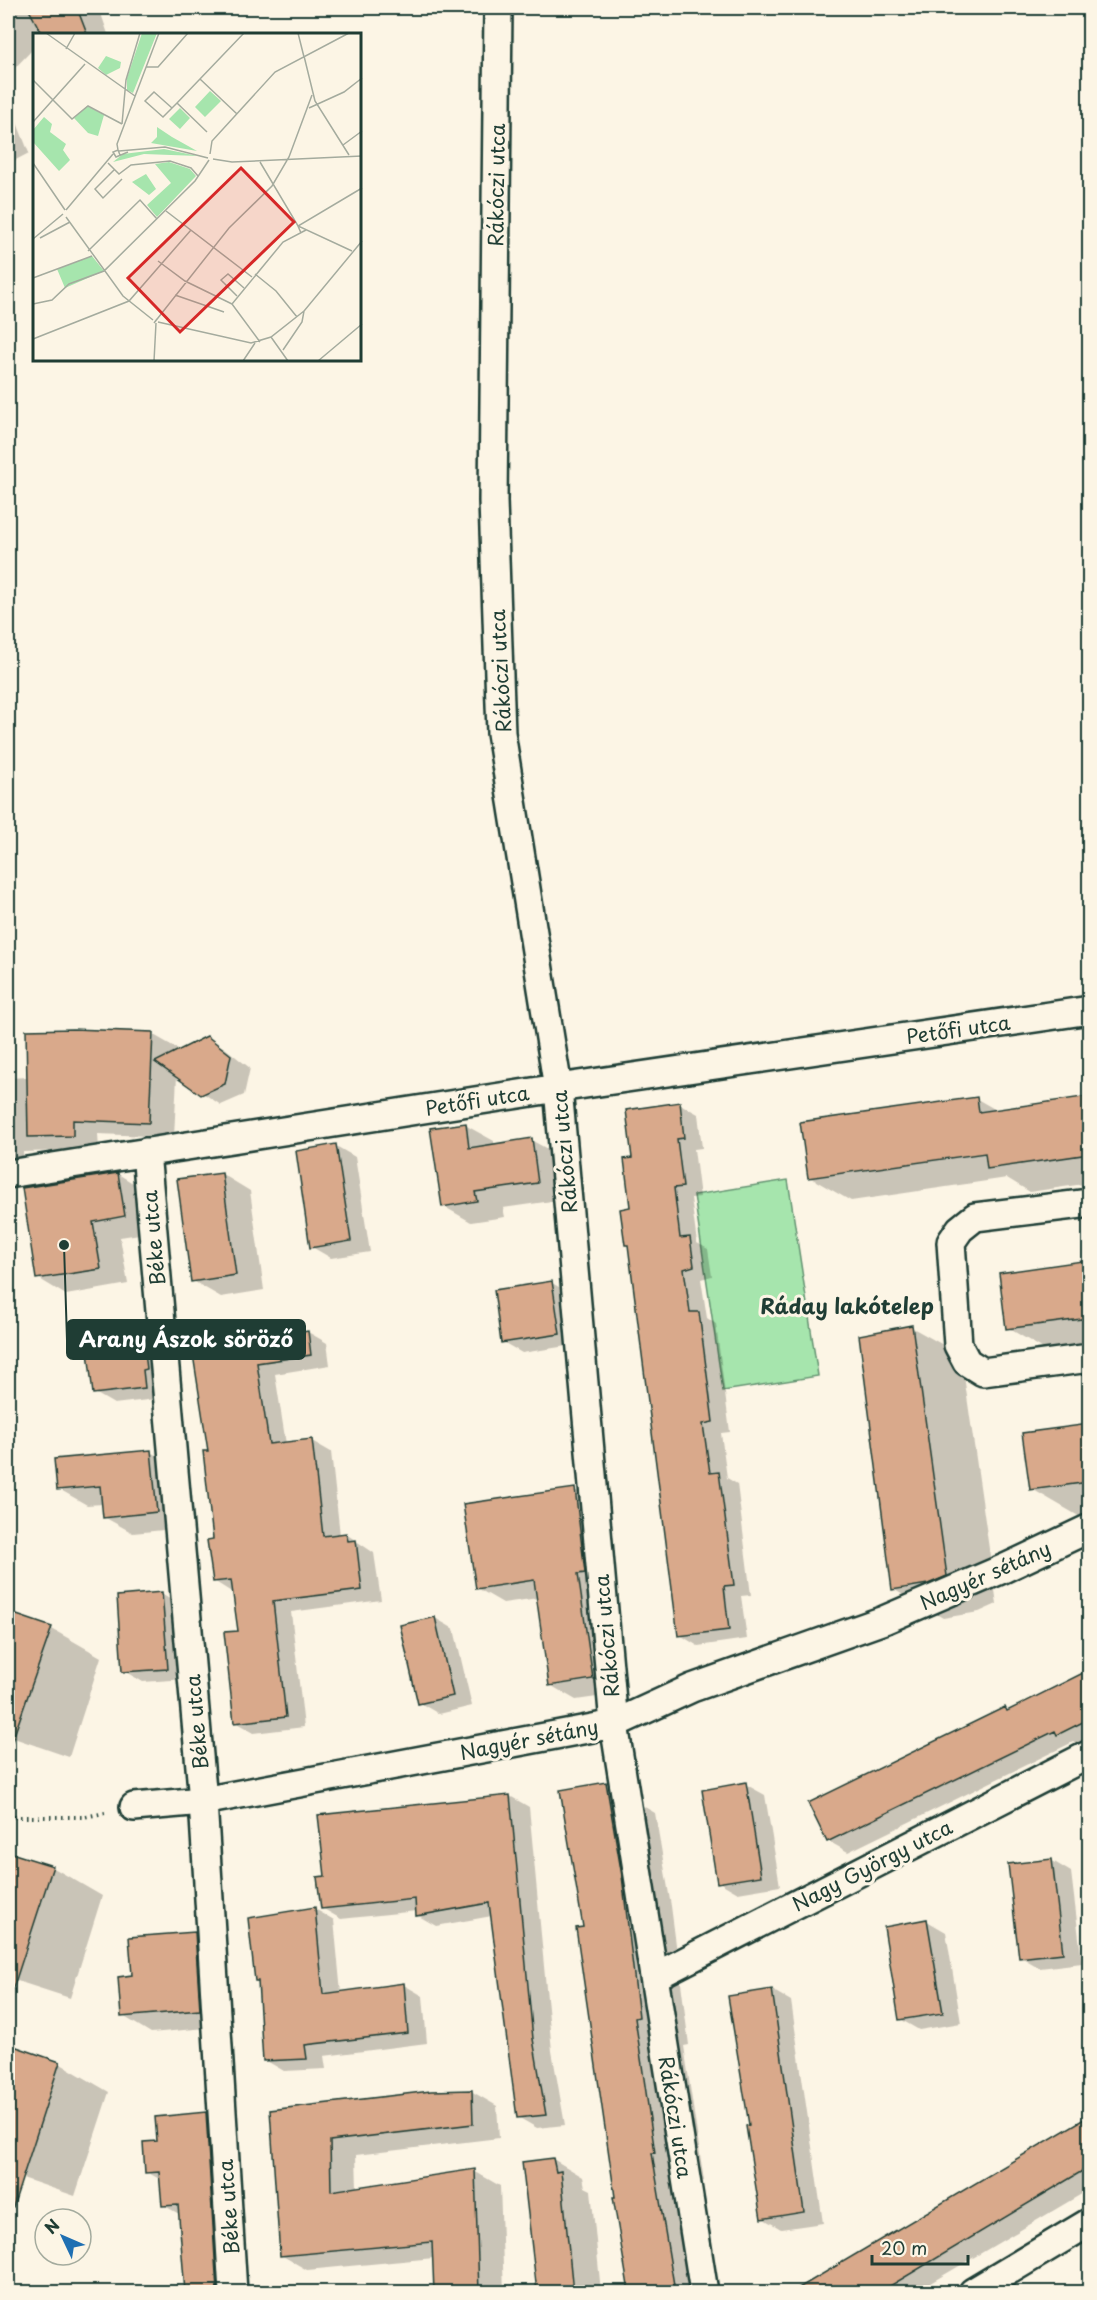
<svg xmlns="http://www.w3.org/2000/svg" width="1097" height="2300" viewBox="0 0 1097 2300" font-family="'Playpen Sans',sans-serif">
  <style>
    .green { fill: #a6e5ad; stroke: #629170; stroke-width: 1.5 }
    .shadow { fill: #0003 }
    .building { fill: #d9a98b; stroke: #1f3d34; stroke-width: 1.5 }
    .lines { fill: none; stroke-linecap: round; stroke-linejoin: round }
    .minor-casing { stroke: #1f3d34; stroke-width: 32 }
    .path { stroke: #1f3d34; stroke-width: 4; stroke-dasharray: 1.5 4.5; stroke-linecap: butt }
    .minor { stroke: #fcf5e5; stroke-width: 27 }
    .labels { text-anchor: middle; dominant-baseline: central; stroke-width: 6; stroke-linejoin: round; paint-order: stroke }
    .street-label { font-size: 20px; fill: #1f3d34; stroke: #fcf5e5 }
    .neighbourhood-label { font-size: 21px; font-weight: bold; fill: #1f3d34; stroke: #fcf5e5 }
    .inset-road { fill: none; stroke: #a4ab9e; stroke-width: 1.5 }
    .view { fill: #d62828; fill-opacity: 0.15; stroke: #d62828; stroke-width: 3 }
    .inset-edge { fill: none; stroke: #1f3d34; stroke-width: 3 }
    .leader { fill: none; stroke: #1f3d34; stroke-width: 2 }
    .callout-dot { fill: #1f3d34; stroke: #fcf5e5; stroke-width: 2 }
    .callout { fill: #1f3d34; stroke: #1f3d34; stroke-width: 2 }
    .callout-label { font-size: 21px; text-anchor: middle; font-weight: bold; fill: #fff }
  </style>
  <rect width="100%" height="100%" fill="#fcf5e5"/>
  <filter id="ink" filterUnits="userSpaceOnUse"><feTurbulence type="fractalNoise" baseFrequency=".0167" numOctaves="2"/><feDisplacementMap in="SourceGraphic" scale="12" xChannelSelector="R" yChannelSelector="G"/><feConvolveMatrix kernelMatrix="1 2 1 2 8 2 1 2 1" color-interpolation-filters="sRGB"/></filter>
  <g filter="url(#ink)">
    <path class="green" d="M788,1180L818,1376L723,1391L694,1195Z"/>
    <path class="shadow" d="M8,8H99L108,34H34V48L8,75Z
      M8,100L29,153L8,164Z
      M152,1034L178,1049V1052L207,1037L226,1049L250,1068L244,1095L221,1105L177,1076L174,1137L98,1134L99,1150L23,1152L24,1177L19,1187H8V1078L29,1077Z
      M1090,1098V1183L1030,1192L1007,1178L851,1201L809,1177L977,1099L998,1111Z
      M680,1104L698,1114L702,1148L694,1149L700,1197L691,1198L697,1243L708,1249L712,1276L701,1279L707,1318L716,1324L730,1432L721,1433L727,1478L737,1484L751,1595L741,1596L747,1639L698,1646L680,1635L634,1159Z
      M465,1125L494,1141V1145L531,1140L560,1156L566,1199L503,1208L505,1217L471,1222L443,1206Z
      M336,1146L355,1157L370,1252L331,1258L312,1247Z
      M118,1174L146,1191L153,1232L120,1237L128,1284L66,1295L38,1278Z
      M222,1174L250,1191L264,1290L221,1297L193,1281Z
      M1090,1262V1353L1057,1357L1008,1328L1000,1274Z
      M552,1283L571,1294L579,1344L522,1353L503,1342Z
      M911,1327L961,1355L997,1604L979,1612L943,1618L893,1589Z
      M308,1332L327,1343L330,1365L275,1374L286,1444L312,1441L331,1452L340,1535L346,1534L374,1553L381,1600L291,1612L304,1727L254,1733L235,1722L240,1632L233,1593L214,1581L210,1452L194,1350Z
      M144,1347L163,1358L164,1398L114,1404L95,1393Z
      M1090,1425V1517L1082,1518L1032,1489L1024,1434Z
      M150,1452L179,1468L184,1528L133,1533L104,1517L103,1504L87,1505L59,1489Z
      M575,1490L600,1504L618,1694L576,1700L550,1685L538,1598L503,1603L477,1588Z
      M161,1593L180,1604L186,1679L143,1682L124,1671Z
      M8,1614L52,1629L101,1657L69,1757L8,1736Z
      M435,1618L454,1629L472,1706L439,1714L420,1703Z
      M1090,1672V1739L1077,1745L1073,1742L848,1852L828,1841L1005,1709L1009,1711Z
      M605,1784L655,1813L671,1906L689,2045L684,2046L704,2181H701L719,2292L630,2291L585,1928Z
      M745,1784L765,1795L780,1886L738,1893L719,1882Z
      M510,1796L529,1807L552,2051L565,2125L537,2128L518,2117L492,1916L436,1926L417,1915V1911L341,1919L322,1908Z
      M8,1854L52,1867L102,1896L70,1998L8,1978Z
      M1051,1860L1071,1872L1082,1963L1040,1968L1021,1957Z
      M315,1909L334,1920L341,1993L404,1985L423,1996L427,2043L324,2056L326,2069L284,2071L265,2060L260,1983L256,1981Z
      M927,1921L946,1932L961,2023L919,2030L900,2019Z
      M195,1933L223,1950L228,2026L151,2033L123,2016Z
      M772,1990L791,2001L823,2223L781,2229L762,2218L751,2127Z
      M8,2046L59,2063L109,2092L75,2196L8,2173Z
      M471,2091L497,2106L499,2138L356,2155L357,2188L474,2171L500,2186L504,2292H436L434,2258L307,2270L281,2255L272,2112Z
      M206,2114L231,2128L241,2292H187L181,2215L163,2205L161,2180L147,2172L158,2142Z
      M1090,2118V2189L915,2292H795Z
      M553,2159L583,2177L585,2187L591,2190L601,2292H538L523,2164Z"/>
    <path class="building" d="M28,8H77L87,34H42Z
      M73,1029L153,1032L149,1123L73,1120V1136L28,1137L26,1030Z
      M207,1036L231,1055L225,1084L201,1095L155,1062Z
      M1089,1096V1154L987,1169L985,1153L808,1178L800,1122L977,1097L979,1112Z
      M680,1102L684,1138L677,1139L683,1187L674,1188L680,1238L690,1237L694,1266L684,1269L690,1312H699L713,1422L703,1424L710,1473L719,1472L734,1585L724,1586L729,1630L678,1636L628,1245H625L620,1209L630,1207L624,1159L632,1158L626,1110Z
      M466,1123L469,1148L532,1138L538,1183L475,1192L477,1201L442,1207L430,1128Z
      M336,1144L351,1241L310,1248L296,1151Z
      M118,1173L125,1216L93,1222L101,1269L36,1279L22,1188Z
      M222,1173L236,1275L191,1282L177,1179Z
      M1089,1260V1318L1006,1329L999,1273Z
      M552,1281L560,1334L501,1343L494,1290Z
      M912,1325L947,1576L928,1584L892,1590L859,1335Z
      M308,1331L311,1355L257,1363L269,1444L312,1439L323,1536L346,1533L348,1541L356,1540L362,1590L273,1601L286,1717L234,1723L224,1632L238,1631L231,1580L213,1582L207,1540L213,1539L203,1451H208L192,1348Z
      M144,1345L147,1369L143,1370L145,1388L93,1394L88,1352Z
      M1089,1424V1482L1030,1490L1022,1433Z
      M151,1450L157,1512L103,1518L100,1486L57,1490L54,1459Z
      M575,1488L585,1573L578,1574L593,1679L549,1686L534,1580L476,1589L463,1504Z
      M162,1592L168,1669L122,1672L117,1596Z
      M8,1612L52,1627L11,1744L8,1743Z
      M435,1617L453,1696L418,1704L400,1625Z
      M1089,1670V1719L1057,1735L1055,1731L827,1842L808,1803L1005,1707L1007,1711Z
      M606,1782L622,1876L639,2017L635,2018L655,2153H652L674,2285L629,2292L613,2197H615L576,1928L583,1927L560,1790Z
      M746,1782L761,1876L717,1883L702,1790Z
      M510,1795L533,2039L546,2115L517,2118L489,1903L416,1916L415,1899L321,1909L317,1877L325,1876L318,1815Z
      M8,1852L53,1866L13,1989L8,1988Z
      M1052,1859L1063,1953L1019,1958L1008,1864Z
      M315,1907L323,1994L404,1983L408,2033L305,2045L307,2059L263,2061L258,1981H255L248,1918Z
      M927,1919L943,2013L899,2020L884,1927Z
      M195,1932L200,2010L121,2017L118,1977L132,1975L129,1937Z
      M772,1989L804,2212L761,2219L746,2126L749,2125L728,1996Z
      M8,2044L60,2062L13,2207H8Z
      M472,2090L473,2124L330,2141L331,2191L475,2169L479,2292H434L432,2242L280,2256L270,2110L431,2091Z
      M206,2112L217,2291L185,2292L178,2205L162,2206L159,2172L145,2173L143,2142L157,2141L155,2117Z
      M1089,2116V2167L880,2292H792Z
      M553,2158L556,2172L561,2171L573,2292H537L522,2162Z"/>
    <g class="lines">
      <g class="minor-casing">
        <path id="minor" d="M498,8L493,501L501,733L558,1088L614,1724L704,2292
          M146,1152L203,1801L233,2292
          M8,1174L558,1088L1090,1010
          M1090,1203L975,1217L960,1229L951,1242L958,1345L967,1362L983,1372L1090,1358
          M134,1807L203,1801L614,1724L692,1688L884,1620L1005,1568L1090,1528
          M654,1977L1090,1754
          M973,2292L1090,2222"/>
      </g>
      <path class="path" d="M8,1817H84L105,1813"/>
      <use href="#minor" class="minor"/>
    </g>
  </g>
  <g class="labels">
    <g class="street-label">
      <text transform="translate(496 185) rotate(-89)">Rákóczi utca</text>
      <text transform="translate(500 671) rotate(-93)">Rákóczi utca</text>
      <text transform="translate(958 1029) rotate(-8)">Petőfi utca</text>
      <text transform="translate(477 1100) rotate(-9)">Petőfi utca</text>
      <text transform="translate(564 1152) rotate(-95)">Rákóczi utca</text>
      <text transform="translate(153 1238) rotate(-95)">Béke utca</text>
      <text transform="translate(985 1575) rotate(-24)">Nagyér sétány</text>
      <text transform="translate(606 1636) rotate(-95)">Rákóczi utca</text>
      <text transform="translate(196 1722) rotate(-95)">Béke utca</text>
      <text transform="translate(529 1739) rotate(-11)">Nagyér sétány</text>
      <text transform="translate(872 1865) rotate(-27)">Nagy György utca</text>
      <text transform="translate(676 2117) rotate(81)">Rákóczi utca</text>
      <text transform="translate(228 2207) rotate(-94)">Béke utca</text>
    </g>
    <g class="neighbourhood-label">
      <text x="847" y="1305">Ráday lakótelep</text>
    </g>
  </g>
  <g transform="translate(33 33)">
    <rect width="328" height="328" fill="#fcf5e5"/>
    <path d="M109,0H124L100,60L94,57V45ZM73,23L88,29L87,35L73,42L65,35ZM177,58L188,68L172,84L162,74ZM54,73L71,82L65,103L55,100L41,85ZM147,75L157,85L147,96L136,86ZM11,84L19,91L17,99L33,111L30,117L37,127L26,138L0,109V97ZM124,94L139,104L164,118L118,110L124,104ZM131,116L165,123L111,121L80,129L90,121ZM136,129L157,136L163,143L124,184L114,172L138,150L122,131ZM113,141L123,156L116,162L99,149ZM59,223L71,238L32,255L24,236Z" fill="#a6e5ad"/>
    <path class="inset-road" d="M13,0L102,63M265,0L271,24M33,16L42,0M271,23L282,68L316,122M113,34H125L155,0M167,46L204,81M0,47L39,86L55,73L89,91M144,70L174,99M139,75L121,59L112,68L130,84L144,70L211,0M276,75L311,59L329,45M0,89L52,31M89,91L93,47L107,0M310,112L329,98M85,117L84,111L126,0M86,118L132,114L175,125M177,121L179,108L242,39L316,0M87,122L85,117L80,119L83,124L95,119M180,126L199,129L329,123M227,129L265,193L319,218M0,130L32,177M75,130L86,141L98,132L137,128L158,135L165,143M81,137L62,156L70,165L89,146M33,177L80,121M133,178L219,244M33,184L90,263L120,287M268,200L265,193L329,155M7,205L37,189M0,206L30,181M55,218L107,167L124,186M125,228L152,248L199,271M222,241L243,258L264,284M0,245L59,223M142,262L191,279M204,263L188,247L195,241L211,255M0,271L19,267L36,251L71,238L162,148L176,127M124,286L121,290L196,195L239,153L256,124L279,62M125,289L218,310L238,304L271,278M238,304L255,328M0,306L96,268L158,197M227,309L199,271L250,209L273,197M250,317L269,289L271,278L329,208M121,328L123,290M161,328H186M210,328L222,310M285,328L329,291"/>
    <path class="view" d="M208,135L261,189L147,299L95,245Z"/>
    <rect width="328" height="328" class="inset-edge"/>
  </g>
  <path class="leader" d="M64 1245L67 1340"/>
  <circle class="callout-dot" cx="64" cy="1245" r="6"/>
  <rect class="callout" x="67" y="1320" width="238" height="39" rx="6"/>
  <g class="callout-label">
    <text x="186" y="1347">Arany Ászok söröző</text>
  </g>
  <rect width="1097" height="2300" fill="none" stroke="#fcf5e5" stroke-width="30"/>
  <rect x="15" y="15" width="1067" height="2270" fill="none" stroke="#1f3d34" stroke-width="2" filter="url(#ink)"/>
  <g transform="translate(63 2237) rotate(314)"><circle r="28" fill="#fcf5e5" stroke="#a4ab9e" stroke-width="1.5"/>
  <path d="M0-4.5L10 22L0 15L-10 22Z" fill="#1f6fb2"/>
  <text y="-9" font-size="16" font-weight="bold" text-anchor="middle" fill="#1f3d34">N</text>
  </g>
  <path d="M872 2255v9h96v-9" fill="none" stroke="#1f3d34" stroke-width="3"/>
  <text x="881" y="2255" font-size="18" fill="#1f3d34" stroke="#fcf5e5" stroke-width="4.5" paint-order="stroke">20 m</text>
</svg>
